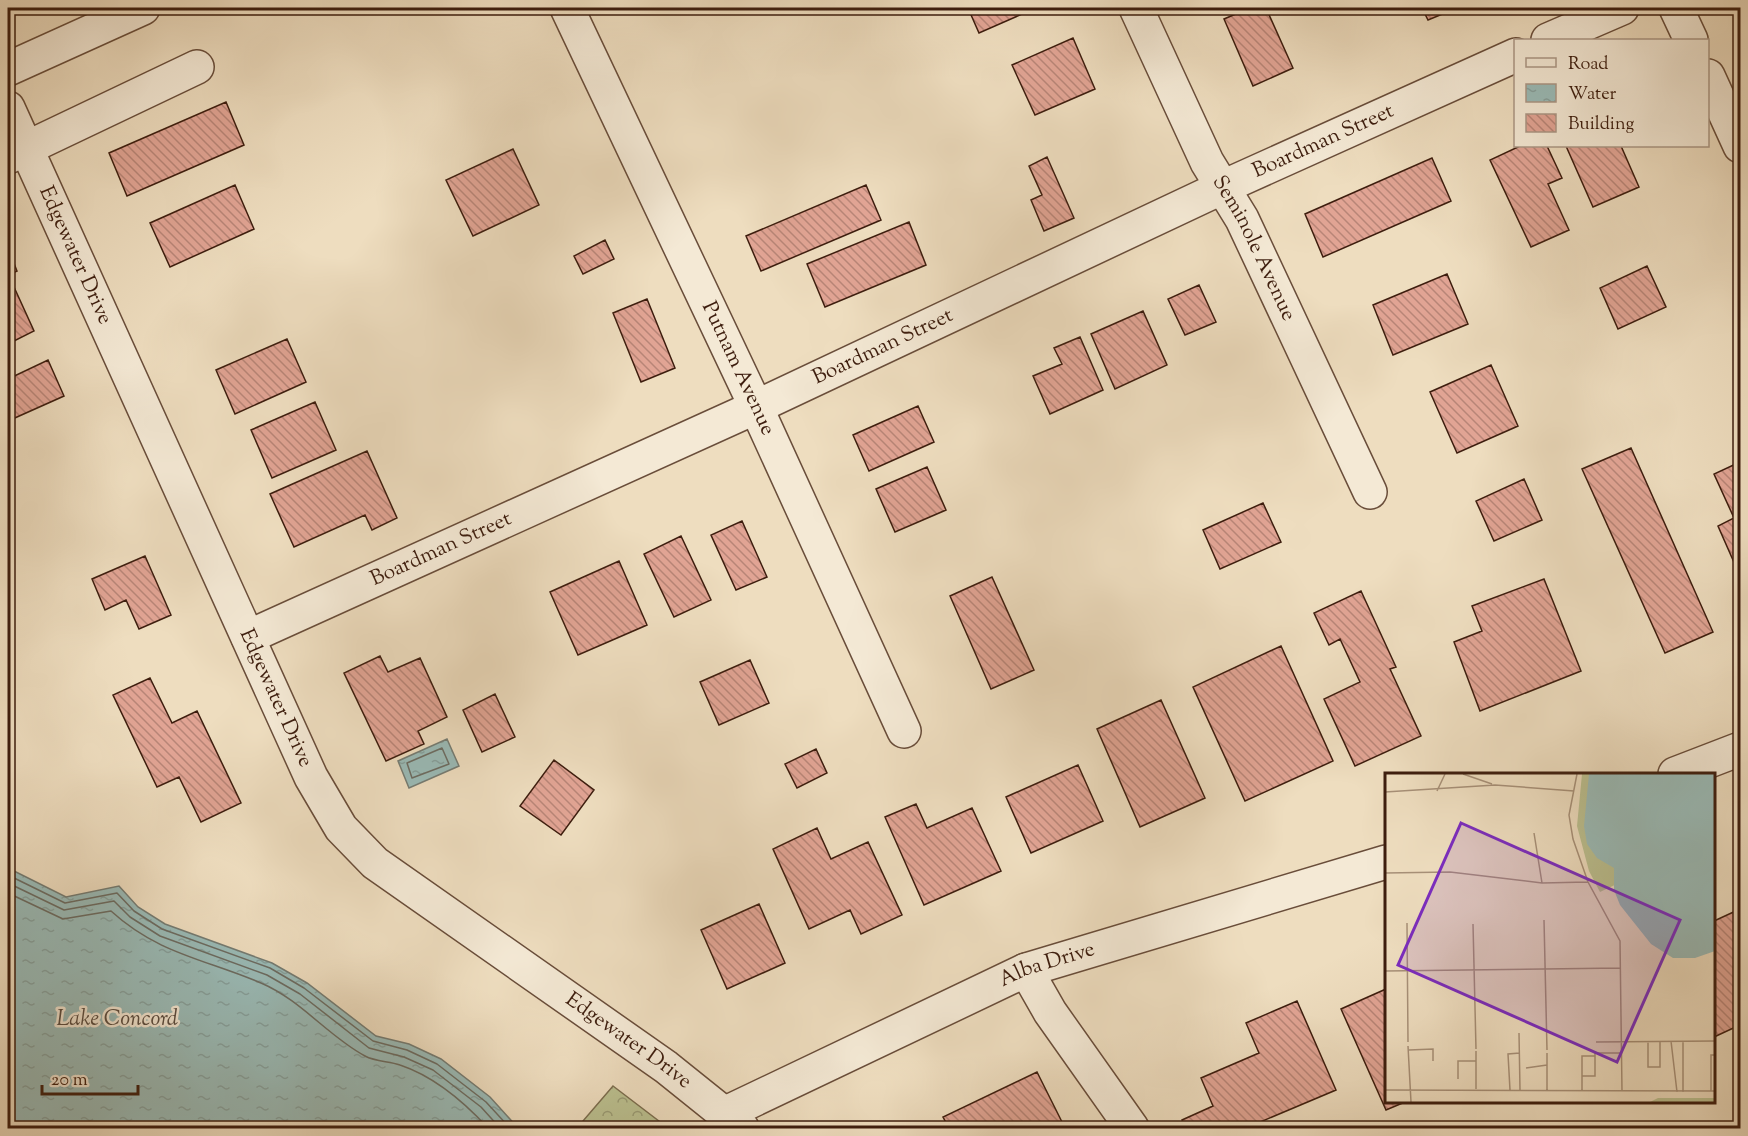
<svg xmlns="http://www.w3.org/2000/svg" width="1748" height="1136" viewBox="0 0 1748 1136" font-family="'Sorts Mill Goudy',serif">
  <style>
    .forest { fill: url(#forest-crowns); stroke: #7c6e4f; stroke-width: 1.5 }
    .water { fill: url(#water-ripples); stroke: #757c73; stroke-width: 1.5 }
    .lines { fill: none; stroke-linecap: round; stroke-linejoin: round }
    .shore { stroke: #6c6c62; stroke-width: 1.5 }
    .building { fill: url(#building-back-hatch); stroke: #3d1d0e; stroke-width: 1.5 }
    .minor-casing { stroke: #694d3a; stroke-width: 36 }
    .minor { stroke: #f4e9d5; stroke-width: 33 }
    .labels { text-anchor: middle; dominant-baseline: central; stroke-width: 5; stroke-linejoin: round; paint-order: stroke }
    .street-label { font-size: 21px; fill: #3d1d0e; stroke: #f4e9d5 }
    .water-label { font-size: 22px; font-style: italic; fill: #594c41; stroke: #f4e9d5 }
    .inset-road { fill: none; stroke: #a79078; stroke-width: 1.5 }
    .view { fill: #7b2cbf; fill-opacity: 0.15; stroke: #7b2cbf; stroke-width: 3 }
    .inset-edge { fill: none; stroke: #3d1d0e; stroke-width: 3 }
  </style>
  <defs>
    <pattern id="forest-crowns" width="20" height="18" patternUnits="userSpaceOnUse" patternTransform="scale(1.5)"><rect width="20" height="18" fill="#bbc090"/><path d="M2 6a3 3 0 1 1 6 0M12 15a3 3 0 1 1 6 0" fill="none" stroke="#999b74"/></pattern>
    <pattern id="water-ripples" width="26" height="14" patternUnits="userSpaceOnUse" patternTransform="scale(1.5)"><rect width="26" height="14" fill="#9abbb7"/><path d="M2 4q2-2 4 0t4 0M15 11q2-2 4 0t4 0" fill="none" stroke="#86a09c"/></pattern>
    <pattern id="building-back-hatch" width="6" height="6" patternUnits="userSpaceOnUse" patternTransform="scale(1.5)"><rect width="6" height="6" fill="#e1a494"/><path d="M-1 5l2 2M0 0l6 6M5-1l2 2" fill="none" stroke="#b88577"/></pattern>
  </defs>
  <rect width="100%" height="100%" fill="#eeddbf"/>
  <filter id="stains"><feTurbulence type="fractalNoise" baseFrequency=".00333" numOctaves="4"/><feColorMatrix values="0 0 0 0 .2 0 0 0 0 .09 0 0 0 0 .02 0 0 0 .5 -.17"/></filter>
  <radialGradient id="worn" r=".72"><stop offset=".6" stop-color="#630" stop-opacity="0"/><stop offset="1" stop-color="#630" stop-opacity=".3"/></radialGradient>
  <path class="forest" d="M613,1086L668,1128H577Z"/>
  <path class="water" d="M447,739L459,766L409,788L398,761Z
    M8,868L66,897L119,886L138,907L165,924L272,963L307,983L376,1036L409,1044L441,1059L490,1097L518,1128H8Z"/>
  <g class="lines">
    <path class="shore" d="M442,748L449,764L412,778L407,763Z
      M8,875L65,903L117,893L134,911L162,929L270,968L304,988L373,1041L407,1050L437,1064L486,1102L510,1128
      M8,883L64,910L114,901L130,917L160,936L267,975L300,994L369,1048L404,1057L433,1070L481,1107L500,1128
      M8,893L63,919L111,911C158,954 205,959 261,983C301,1000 329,1037 365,1056C376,1062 389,1061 400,1065C433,1076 465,1103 488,1128"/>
  </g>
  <path class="building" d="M968,8H1036L979,33Z
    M1250,8H1266L1293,68L1253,86L1224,19Z
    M1422,8H1457L1428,20Z
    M1073,38L1095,89L1035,115L1012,65Z
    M226,102L244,145L127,196L109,153Z
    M1520,146H1547L1562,178L1548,184L1569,230L1531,247L1490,160Z
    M1566,146H1621L1639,187L1593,207Z
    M513,149L539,205L473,236L446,180Z
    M1047,157L1074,218L1044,231L1031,200L1042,195L1029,166Z
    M1432,158L1451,201L1323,257L1305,214Z
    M235,185L254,229L170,267L150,223Z
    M866,185L881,220L761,271L746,236Z
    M909,222L926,265L825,307L807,264Z
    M605,240L614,259L583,274L574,256Z
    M8,248L17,271L8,275Z
    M1647,266L1666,307L1618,329L1600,288Z
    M1447,274L1468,324L1393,355L1373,305Z
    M1199,285L1216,322L1185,335L1168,299Z
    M14,287L34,331L8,344V290Z
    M647,299L675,368L641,382L613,313Z
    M1143,311L1167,365L1115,389L1091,334Z
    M1080,337L1103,390L1050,414L1033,376L1062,364L1054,348Z
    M287,339L306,382L235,414L216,370Z
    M48,360L64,396L8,421V379Z
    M1491,365L1518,426L1457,453L1430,392Z
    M315,402L336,450L272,478L251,430Z
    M918,406L934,442L869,471L853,435Z
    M1631,448L1713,632L1665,653L1582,469Z
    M367,451L397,518L372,530L365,515L294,547L270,494Z
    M1740,462V576L1718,526L1734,518L1714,474Z
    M927,467L946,510L895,532L876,489Z
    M1524,479L1542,520L1494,541L1476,501Z
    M1263,503L1281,542L1220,569L1203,530Z
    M742,521L767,577L736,590L711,535Z
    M681,536L711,600L674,617L644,554Z
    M145,556L171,615L139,629L126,600L105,610L92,579Z
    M619,561L647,625L578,655L550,592Z
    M992,577L1034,670L991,689L950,596Z
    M1544,579L1581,671L1480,711L1454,642L1482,631L1472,606Z
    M1361,591L1396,667L1390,669L1421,736L1355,766L1324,699L1360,682L1340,639L1329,645L1314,613Z
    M1281,646L1333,761L1245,801L1193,687Z
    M380,656L388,672L420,658L447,717L418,731L424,744L386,761L344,673Z
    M750,660L769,703L719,725L700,682Z
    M150,678L172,723L197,711L241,803L201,822L179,777L157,787L113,695Z
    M495,694L515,737L482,752L463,710Z
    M1161,700L1205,798L1140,827L1097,729Z
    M816,749L827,773L797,788L785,764Z
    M554,760L594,790L561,835L520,806Z
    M1078,765L1103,821L1031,853L1006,797Z
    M916,804L927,828L972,808L1001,871L924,905L885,817Z
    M817,828L831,859L868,842L902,915L861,934L850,910L809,929L773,849Z
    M759,904L785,963L727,989L701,930Z
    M1740,909V1025L1714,1037V921Z
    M1386,989V1102H1405L1386,1110L1341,1009Z
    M1297,1001L1336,1090L1246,1128H1185L1182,1120L1213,1106L1201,1078L1259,1053L1246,1023Z
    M1037,1072L1065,1128H949L943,1117Z"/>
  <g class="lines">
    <g class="minor-casing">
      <g id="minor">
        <path id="s1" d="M567,8L756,407L904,731"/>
        <path id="s2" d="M1136,8L1207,162L1242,219L1370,492"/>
        <path d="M1676,8L1691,40"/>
        <path d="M1548,40L1622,8"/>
        <path d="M8,69L143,8"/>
        <path d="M1708,76L1740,146"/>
        <path id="s3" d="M8,108L311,777L341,828L375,863L666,1067L742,1128"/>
        <path d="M8,157L197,67"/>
        <path id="s4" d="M248,637L756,407L1223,187L1516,55"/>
        <path d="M1675,774L1740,749"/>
        <path d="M1026,970L1050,1012L1132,1128"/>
        <path id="s5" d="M726,1113L1026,970L1386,862"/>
      </g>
    </g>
    <use href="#minor" class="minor"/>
  </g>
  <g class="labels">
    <g class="street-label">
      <text stroke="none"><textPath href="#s4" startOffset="1184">Boardman Street</textPath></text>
      <text stroke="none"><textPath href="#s2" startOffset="268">Seminole Avenue</textPath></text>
      <text stroke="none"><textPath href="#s3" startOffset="162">Edgewater Drive</textPath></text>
      <text stroke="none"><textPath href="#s4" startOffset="698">Boardman Street</textPath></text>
      <text stroke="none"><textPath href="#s1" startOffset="399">Putnam Avenue</textPath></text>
      <text stroke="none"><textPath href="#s4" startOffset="212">Boardman Street</textPath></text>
      <text stroke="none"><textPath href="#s3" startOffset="648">Edgewater Drive</textPath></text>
      <text stroke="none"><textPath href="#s5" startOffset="354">Alba Drive</textPath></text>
      <text stroke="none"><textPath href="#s3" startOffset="1152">Edgewater Drive</textPath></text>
    </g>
    <g class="water-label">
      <text x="117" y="1020">Lake Concord</text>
    </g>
  </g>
  <g transform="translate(1385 773)">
    <rect width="330" height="330" fill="#eeddbf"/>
    <path d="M197,1H265L236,109L215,119L204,98L192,53ZM273,325H330V329H265Z" fill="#bbc090"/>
    <path d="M204,1H330V178L310,185H288L266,171L235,132L229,117V95L212,85L202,71L199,53Z" fill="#9abbb7"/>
    <path class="inset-road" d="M78,1L107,11M192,1L184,42L188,66L203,109L235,168L237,318M52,18L60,1M0,19L110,12L189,18M149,60L157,110M0,100L65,99L157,110L203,109M159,147L162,277M22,150L23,269M88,151L91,276M0,198L236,195M134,260L135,317M263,268V294H275V268M286,268L292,319M298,268V319M211,269L330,268M23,273L26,329M24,277L48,276V288M91,278V316M162,280V317M141,295L162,292M197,303V283H210M73,306V288H91M0,317L330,318M125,317L123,281L135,280M197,317V303H210V280H237M326,318V282H330"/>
    <path class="view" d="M76,50L295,147L232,289L13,192Z"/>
    <rect width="330" height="330" class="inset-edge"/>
  </g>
  <rect width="1748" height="1136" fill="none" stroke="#eeddbf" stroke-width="30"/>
  <rect x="9" y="9" width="1730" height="1118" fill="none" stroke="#3d1d0e" stroke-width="3"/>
  <rect x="15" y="15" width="1718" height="1106" fill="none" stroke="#3d1d0e" stroke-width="1.5"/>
  <rect x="1514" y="39" width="195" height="108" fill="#f4e9d5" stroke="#ab9785" stroke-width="1.5"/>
  <rect x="1526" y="58" width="30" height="9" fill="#f4e9d5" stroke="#ab9785" stroke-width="1.5"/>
  <text x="1568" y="69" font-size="18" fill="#3d1d0e">Road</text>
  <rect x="1526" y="84" width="30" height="18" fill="url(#water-ripples)" stroke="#ab9785" stroke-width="1.5"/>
  <text x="1568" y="99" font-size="18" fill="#3d1d0e">Water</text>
  <rect x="1526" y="114" width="30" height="18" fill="url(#building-back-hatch)" stroke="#ab9785" stroke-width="1.5"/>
  <text x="1568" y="129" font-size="18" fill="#3d1d0e">Building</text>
  <path d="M42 1085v9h96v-9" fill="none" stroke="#3d1d0e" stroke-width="3"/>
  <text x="51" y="1085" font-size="18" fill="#3d1d0e" stroke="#f4e9d5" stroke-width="4.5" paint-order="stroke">20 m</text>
  <rect width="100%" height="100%" filter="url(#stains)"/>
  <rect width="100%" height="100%" fill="url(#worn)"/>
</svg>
